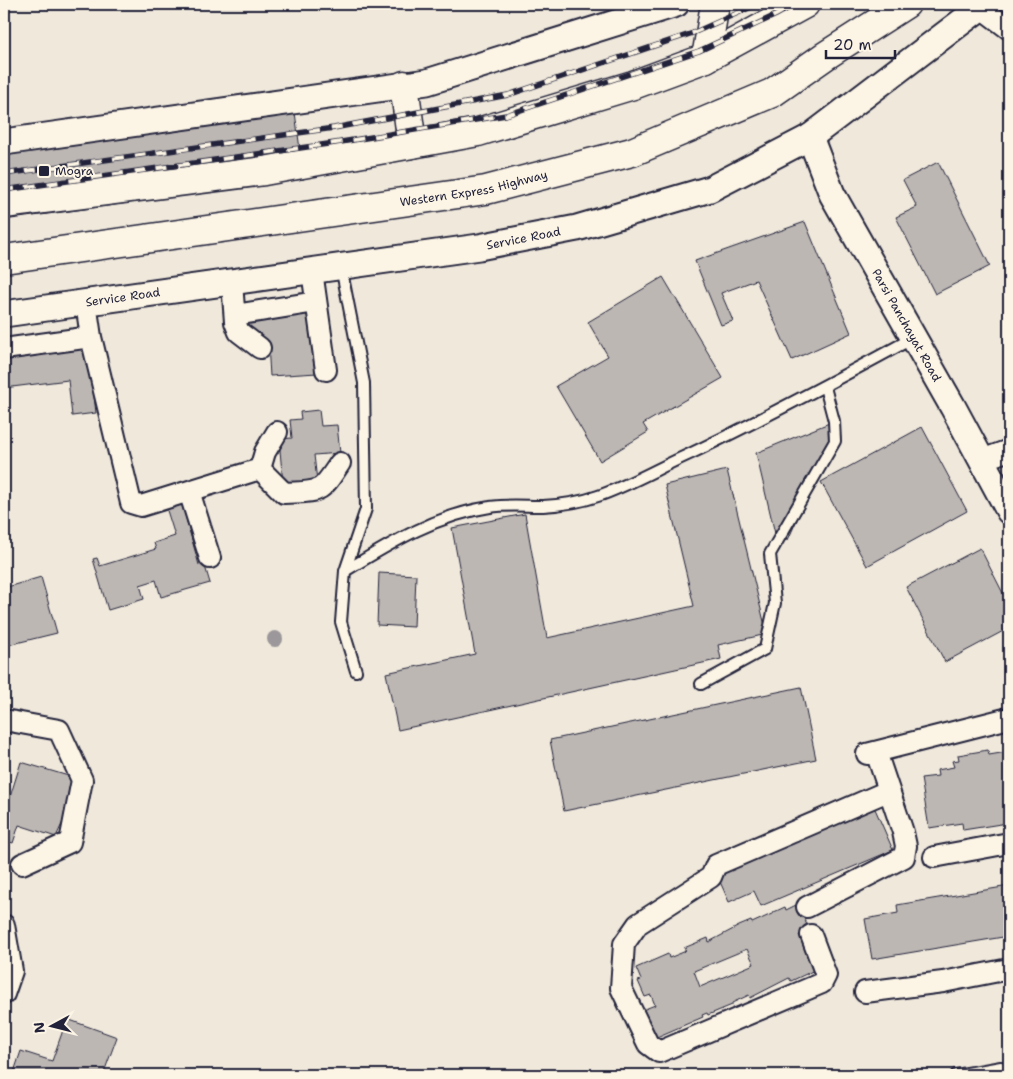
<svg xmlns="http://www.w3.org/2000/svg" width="1013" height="1079" viewBox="0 0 1013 1079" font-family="'Shantell Sans',sans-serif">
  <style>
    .building { fill: #bcb7b3; stroke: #22223b; fill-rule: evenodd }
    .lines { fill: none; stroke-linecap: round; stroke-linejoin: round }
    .service-casing { stroke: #22223b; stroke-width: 14 }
    .minor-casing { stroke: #22223b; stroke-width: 24 }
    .tertiary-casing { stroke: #22223b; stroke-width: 29 }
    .trunk-casing { stroke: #22223b; stroke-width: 31 }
    .service { stroke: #fcf5e5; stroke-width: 10 }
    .minor { stroke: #fcf5e5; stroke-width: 20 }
    .tertiary { stroke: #fcf5e5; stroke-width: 25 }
    .trunk { stroke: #fcf5e5; stroke-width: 28 }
    .rail-casing { stroke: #22223b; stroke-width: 5.5 }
    .rail { stroke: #fcf5e5; stroke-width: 4; stroke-dasharray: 11; stroke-linecap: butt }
    .tree { fill: #9b979a }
    .poi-dot { fill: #22223b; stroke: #fcf5e5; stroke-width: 2 }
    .labels { text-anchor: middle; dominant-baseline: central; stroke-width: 4; stroke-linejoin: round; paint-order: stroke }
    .poi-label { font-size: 12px; fill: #22223b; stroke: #fcf5e5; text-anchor: start }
    .street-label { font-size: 12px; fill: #22223b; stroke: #fcf5e5 }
  </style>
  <rect width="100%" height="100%" fill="#efe8db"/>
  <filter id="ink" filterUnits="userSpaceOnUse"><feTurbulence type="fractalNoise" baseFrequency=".02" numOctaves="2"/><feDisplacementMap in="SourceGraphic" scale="10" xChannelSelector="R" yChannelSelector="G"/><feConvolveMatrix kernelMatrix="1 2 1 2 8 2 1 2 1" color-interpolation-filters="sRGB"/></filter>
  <g filter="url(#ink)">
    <path class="building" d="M294,105L304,179L4,220V145Z
      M938,162L990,266L935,294L896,217L917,207L903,180Z
      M805,222L851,333L792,360L756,280L721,293L733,321L721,325L695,261Z
      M663,277L723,378L643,424L648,432L600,461L556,386L608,356L588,322Z
      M307,307L317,373L270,376L268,344L243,331L240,319Z
      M88,344L96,413L72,416L68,380L4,388V354Z
      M319,410L321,426L337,425L340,453L314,455L317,481L283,484L279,439L292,438L290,420L301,419L300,412Z
      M834,421L838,427L788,540L777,542L756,453Z
      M922,427L967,511L867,566L821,482Z
      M727,470L767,634L718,645L721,659L398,730L386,673L475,654L452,528L525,514L547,638L694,606L665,485Z
      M184,498L186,507L183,508L199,565L204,563L210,583L161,597L156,580L140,585L144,599L108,610L93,559L97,558L100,566L156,549L154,543L175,536L165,504Z
      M980,548L1009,605V628L945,662L906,587Z
      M379,573L416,575L414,627L377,625Z
      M41,577L57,633L4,646V588Z
      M801,687L816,759L564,811L550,740Z
      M1009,747V820H1007V823L963,830L962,823L929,828L921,778L938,776L937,770L954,767L952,761L959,760L958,755L988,750L989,755L1007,752V748Z
      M21,762L82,780L56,837L19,825L13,843L4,840V816Z
      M872,802L893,850L761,906L754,891L729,902L717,875Z
      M1009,886V936L872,959L865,919L898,913L897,905Z
      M798,904L809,930L799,935L803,944L807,942L819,968L791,981L789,978L750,998L749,995L732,1003V1005L708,1015L707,1013L702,1015L703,1017L652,1039L640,1011L655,1005L651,995L645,997L638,981L641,980L636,968L668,954L669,958L686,951L684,948L708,938L709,942L739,926L751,921L752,923L774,913V912L785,907L786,910ZM747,949L754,964L700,987L694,971Z
      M67,1019L117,1037L103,1075H80L68,1071L67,1075H13L21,1051L52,1061Z"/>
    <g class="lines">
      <g class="service-casing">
        <path id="service" d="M341,267L364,383L366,509L345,571L341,622L356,671
          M345,571C391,543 436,515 490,507C507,504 525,506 543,506C561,505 581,502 598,496C625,487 655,470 681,458C760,421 836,380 913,338
          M701,684L765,649L775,603L770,554L835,441L834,421L825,387
          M956,1075L1001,1067L1009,1072"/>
      </g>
      <g class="minor-casing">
        <path id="minor" d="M980,7L1009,29
          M312,271L326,370
          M232,282L235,322L239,332L260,348
          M86,303L91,337L131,503L141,506L260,469L284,493C321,491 319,495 340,463
          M235,315L316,302
          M4,349L91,337
          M982,460L1009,450
          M260,469L265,452L277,432
          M189,491L210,558
          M4,723L10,721L59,730L82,780L70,842L22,864
          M867,754L1009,718
          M934,857L1009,843
          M807,907L904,857L906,846L903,832L876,752
          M4,925L12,971L4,994
          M811,935L826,975L822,983L659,1052L648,1044L621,988L624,944L638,924L711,877L716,865L888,791
          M865,992L943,982L1009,969"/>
      </g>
      <g class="tertiary-casing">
        <g id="tertiary">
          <path id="s1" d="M810,137L832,194L953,407L1009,511"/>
          <path d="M4,142L427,82L676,4"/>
          <path id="s2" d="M4,314L479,247L577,228L710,189L810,137L985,4"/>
        </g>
      </g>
      <g class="trunk-casing">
        <g id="trunk">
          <path d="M706,58L715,4"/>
          <path d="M404,85L412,144"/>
          <path d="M4,204L264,171L478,132L633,85L706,58L805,4"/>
          <path id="s3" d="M4,259L486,190L632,152L772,93L825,56L906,4"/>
        </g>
      </g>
      <use href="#service" class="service"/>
      <use href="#minor" class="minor"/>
      <use href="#tertiary" class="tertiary"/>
      <use href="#trunk" class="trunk"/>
      <g class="rail-casing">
        <path id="rail" d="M4,174L334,128L508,95L693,33L758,4
          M4,190L335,143L506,115L699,51L776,15L796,4"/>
      </g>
      <use href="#rail" class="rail"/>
    </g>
    <circle class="tree" cx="275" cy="639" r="8"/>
  </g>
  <rect class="poi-dot" x="38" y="165" width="12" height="12" rx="2.5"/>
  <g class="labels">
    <g class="poi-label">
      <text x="55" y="171">Mogra</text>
    </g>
    <g class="street-label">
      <text stroke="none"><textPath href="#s3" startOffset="475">Western Express Highway</textPath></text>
      <text stroke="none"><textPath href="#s2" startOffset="525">Service Road</textPath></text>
      <text stroke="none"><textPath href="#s2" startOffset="120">Service Road</textPath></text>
      <text stroke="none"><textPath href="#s1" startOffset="212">Parsi Panchayat Road</textPath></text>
    </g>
  </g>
  <rect width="1013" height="1079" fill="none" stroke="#fcf5e5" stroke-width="20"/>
  <rect x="10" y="10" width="993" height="1059" fill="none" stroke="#22223b" stroke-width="2" filter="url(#ink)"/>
  <g transform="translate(52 1026) rotate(263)" stroke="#fcf5e5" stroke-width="4" paint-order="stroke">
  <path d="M0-4L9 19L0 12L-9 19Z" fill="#22223b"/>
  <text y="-8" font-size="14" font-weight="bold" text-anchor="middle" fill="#22223b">N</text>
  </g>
  <path d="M826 50v8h69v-8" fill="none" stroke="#22223b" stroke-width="2.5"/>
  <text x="833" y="50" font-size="15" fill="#22223b" stroke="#fcf5e5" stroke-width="4" paint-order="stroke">20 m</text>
</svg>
